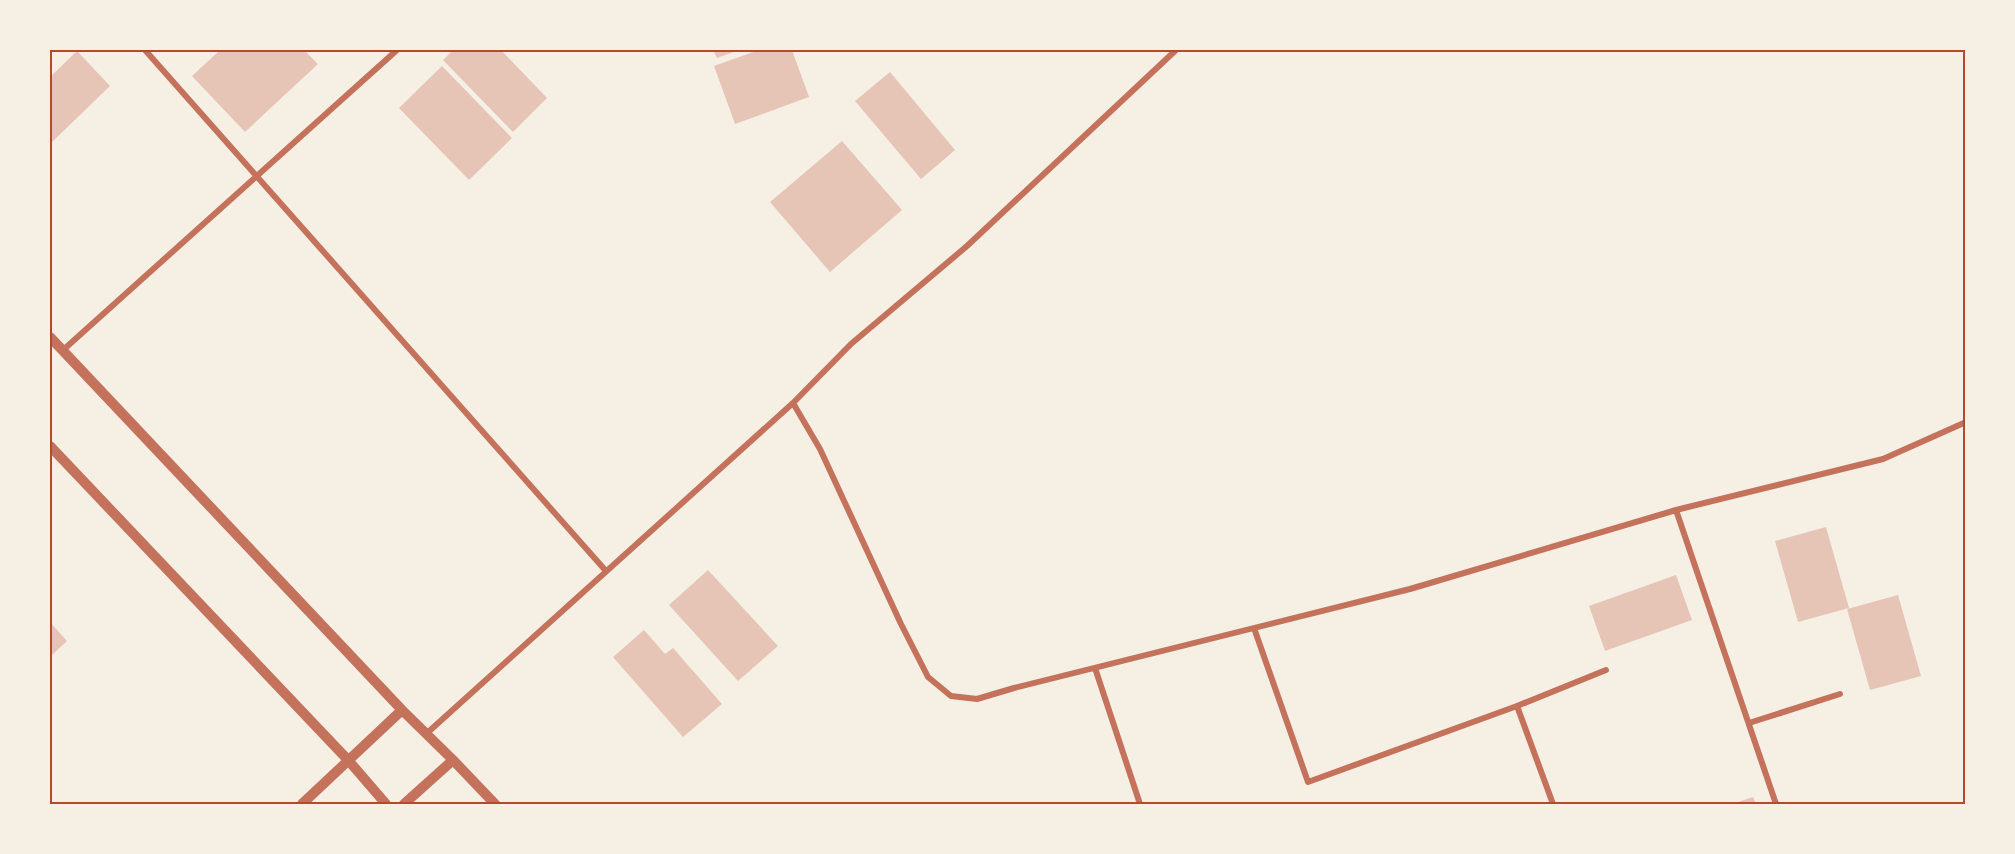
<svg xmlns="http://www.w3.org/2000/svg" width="2015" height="854" viewBox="0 0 2015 854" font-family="'Roboto Condensed',sans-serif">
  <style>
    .building { fill: #e6c5b7 }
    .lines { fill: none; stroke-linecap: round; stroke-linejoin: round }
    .minor { stroke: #c5725c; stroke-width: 6 }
    .tertiary { stroke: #c5725c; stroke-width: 10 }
    .neatline { fill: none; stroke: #b5482f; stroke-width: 2 }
  </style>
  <rect width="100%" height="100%" fill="#f6efe4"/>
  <path class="building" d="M220,50H304L318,64L245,132L192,76Z
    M453,50H501L547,98L513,132L443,60Z
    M713,50H739L717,58Z
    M759,50H792L809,97L735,124L714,66Z
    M77,51L110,86L50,144V77Z
    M442,66L512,138L469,180L399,108Z
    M890,72L955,150L921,179L855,101Z
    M842,141L902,210L830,272L770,202Z
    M1826,527L1849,608L1798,622L1775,541Z
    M708,570L778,646L738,681L669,605Z
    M1676,575L1692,620L1605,651L1589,606Z
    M1898,595L1921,676L1870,690L1847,609Z
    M50,622L67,641L50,657Z
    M644,630L665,654L673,648L722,704L683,737L613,657Z
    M1753,797L1756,804H1732Z"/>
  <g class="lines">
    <path class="minor" d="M145,50L606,571
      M1176,50L967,246L851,344L793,403L820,449L901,624L928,677L951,696L977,699L1014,688L1410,589L1676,510L1883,459L1966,422
      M62,351L397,50
      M1676,510L1776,804
      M1254,628L1308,782L1517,706L1553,804
      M1095,668L1140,804
      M1517,706L1606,670
      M1749,723L1840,694
      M426,734L793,403"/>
    <path class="tertiary" d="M50,337L402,710L453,760L404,804
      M50,446L348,760L386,804
      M453,760L495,804
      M302,804L402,710"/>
  </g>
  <rect width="2015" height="854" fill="none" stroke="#f6efe4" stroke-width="102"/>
  <rect x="51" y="51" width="1913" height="752" class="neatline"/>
</svg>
